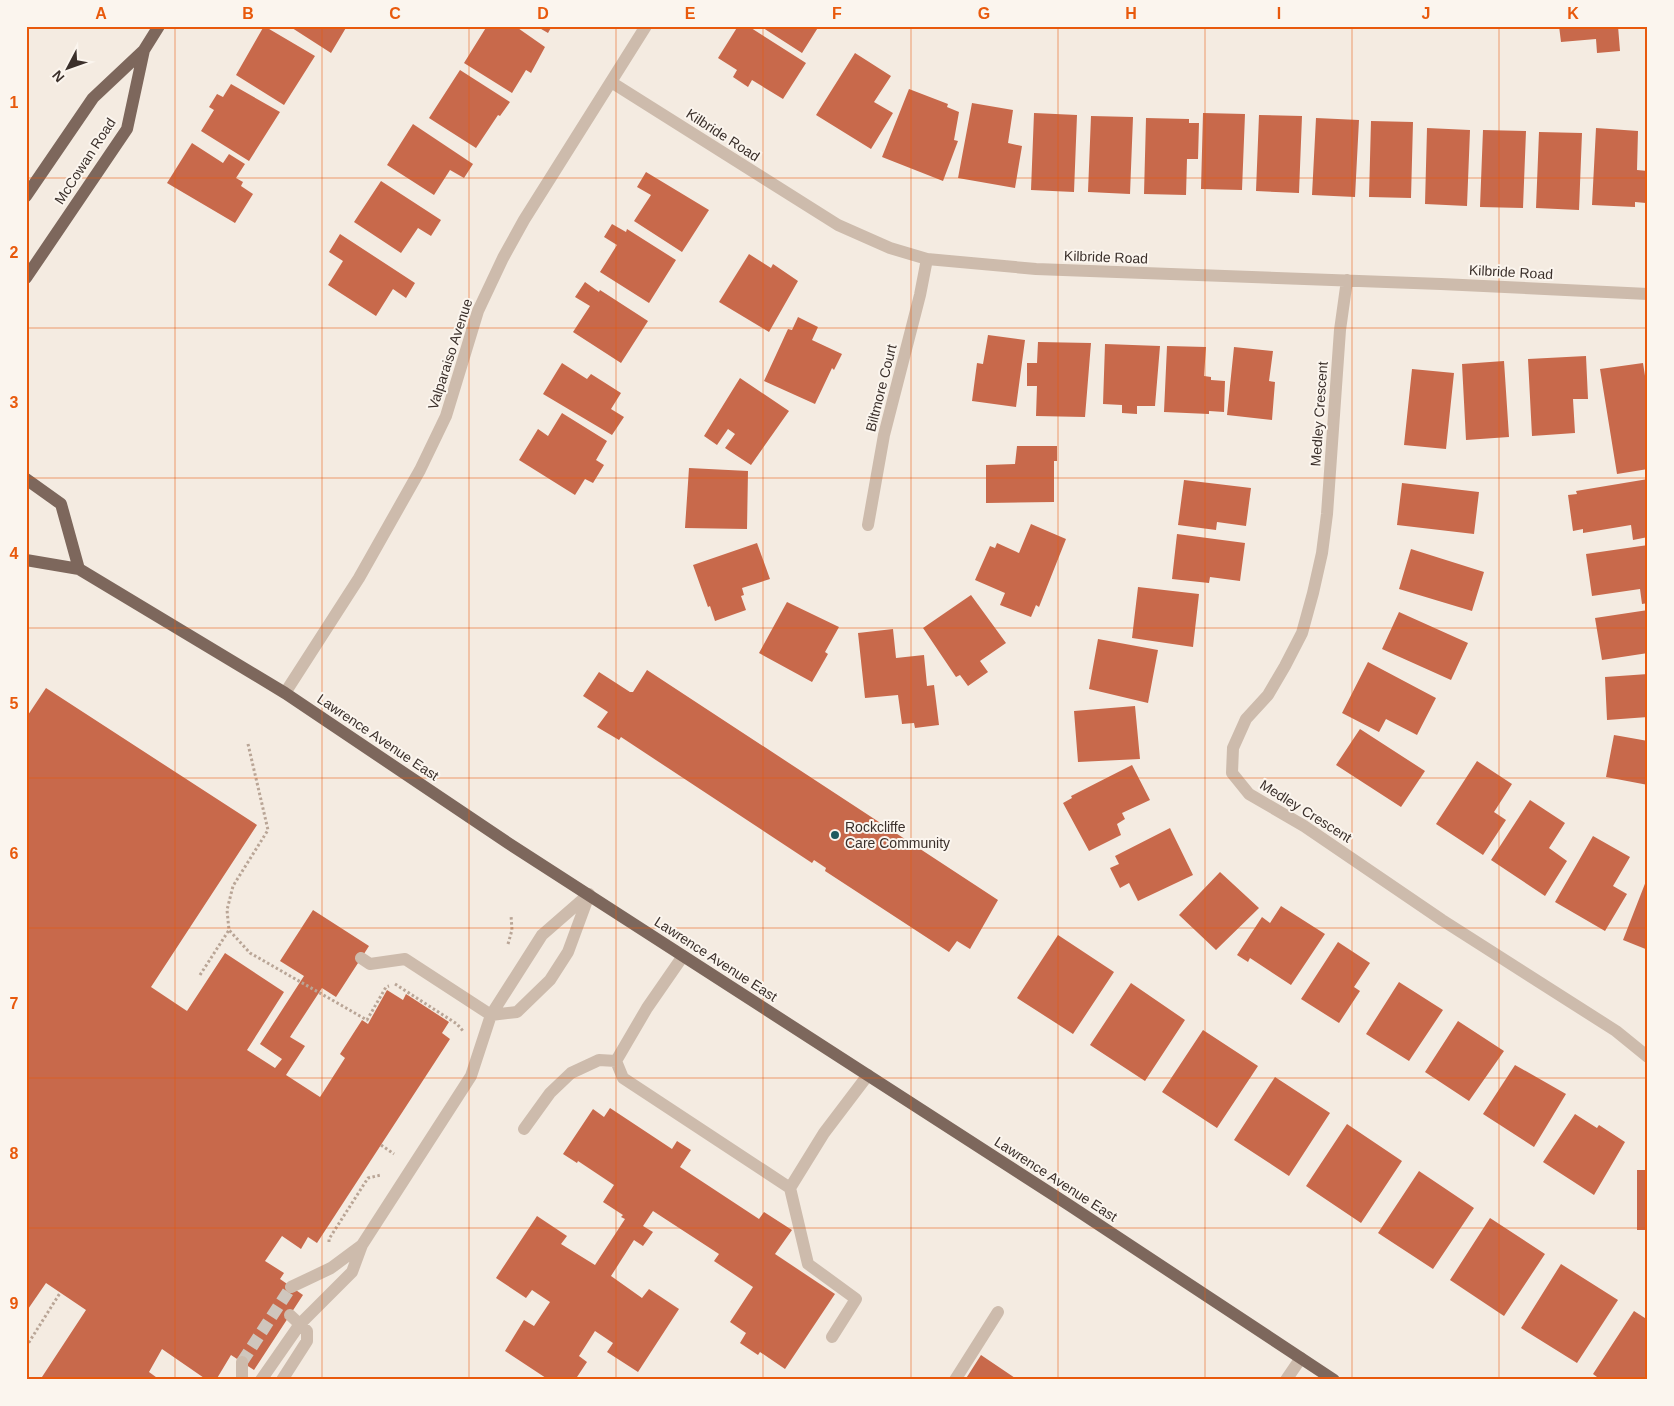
<svg xmlns="http://www.w3.org/2000/svg" width="1674" height="1406" viewBox="0 0 1674 1406" font-family="Helvetica,sans-serif">
  <style>
    .building { fill: #c8694b }
    .lines { fill: none; stroke-linecap: round; stroke-linejoin: round }
    .minor-tunnel { stroke: #cfc6bd; stroke-width: 12; stroke-dasharray: 12 6; stroke-linecap: butt }
    .path { stroke: #b9a596; stroke-width: 3; stroke-dasharray: 2.5 2.5; stroke-linecap: butt }
    .minor { stroke: #cdbbac; stroke-width: 12 }
    .major { stroke: #7d675c; stroke-width: 12 }
    .grid { fill: none; stroke: #e8590c; stroke-width: 1; stroke-opacity: 0.55 }
    .poi-dot { fill: #1f5a5e; stroke: #fbf5ee; stroke-width: 2 }
    .labels { text-anchor: middle; dominant-baseline: central; stroke-width: 4; stroke-linejoin: round; paint-order: stroke }
    .street-label { font-size: 14px; fill: #3b302b; stroke: #fbf5ee }
    .poi-label { font-size: 14px; fill: #3b302b; stroke: #fbf5ee; text-anchor: start }
    .neatline { fill: none; stroke: #e8590c; stroke-width: 2 }
    .grid-label { font-size: 16px; text-anchor: middle; font-weight: bold; fill: #e8590c }
  </style>
  <rect width="100%" height="100%" fill="#f4ebe1"/>
  <path class="building" d="M264,26L315,56L284,105L236,75Z
    M289,26H347L331,53Z
    M487,26H515L545,47L531,73L526,70L512,93L464,63Z
    M536,26H552L548,33Z
    M738,26H748L806,63L783,99L752,80L748,87L733,77L737,70L718,58Z
    M760,26H819L802,53Z
    M1559,26H1618L1620,51L1597,53L1596,39L1561,42Z
    M855,53L891,76L874,102L893,113L871,149L816,115Z
    M460,70L510,102L500,116L498,115L476,148L429,118Z
    M231,84L280,112L249,161L201,131L214,110L209,107L217,94L223,97Z
    M909,89L948,104L947,107L959,112L954,140L958,141L943,181L882,157Z
    M972,103L1013,110L1008,143L1022,146L1015,188L958,178Z
    M1034,113L1077,115L1074,192L1031,190Z
    M1203,113L1245,114L1242,190L1201,189Z
    M1259,115L1302,116L1299,193L1256,191Z
    M1091,116L1133,117L1130,194L1088,192Z
    M1146,118L1189,119V123H1199L1198,159H1187L1186,195L1144,194Z
    M1316,118L1359,120L1355,197L1312,195Z
    M1371,121L1413,122L1411,198L1369,197Z
    M413,124L473,164L464,178L450,170L434,195L387,165Z
    M1427,128L1470,130L1467,206L1425,204Z
    M1596,128L1638,131L1637,170L1648,171L1646,203L1635,202V207L1592,205Z
    M1483,130L1526,131L1523,208L1480,207Z
    M1539,132L1582,133L1579,210L1536,208Z
    M192,143L223,163L229,154L245,164L236,178L243,182L241,186L253,194L235,223L167,183Z
    M646,172L709,210L682,252L634,221L651,195L637,187Z
    M381,181L441,220L431,236L418,228L401,253L354,222Z
    M612,224L626,232L627,229L676,260L649,303L600,272L617,245L604,237Z
    M340,234L415,283L406,298L393,289L376,316L328,285L343,261L329,252Z
    M749,254L771,268L773,264L798,281L769,332L719,302Z
    M585,282L599,292L600,290L648,321L621,363L573,332L590,306L575,297Z
    M798,317L818,327L812,340L842,354L834,370L832,368L815,404L764,381L788,329L792,330Z
    M988,335L1025,340L1016,407L972,401L977,363L983,364Z
    M1038,342L1091,343L1085,417L1036,416L1037,386H1027V363H1037Z
    M1105,344L1160,346L1155,406H1137V414L1122,413V405L1103,404Z
    M1167,346L1206,347L1204,376L1211,377V380L1225,381L1224,412L1209,411V414L1164,412Z
    M1234,347L1273,351L1269,381L1275,382L1272,420L1227,415Z
    M1586,356L1588,399H1573L1575,433L1532,436L1528,359Z
    M1504,361L1509,437L1466,440L1462,364Z
    M562,363L587,379L591,374L621,393L611,409L624,417L612,435L543,394Z
    M1643,363L1648,395V469L1617,474L1600,369Z
    M1412,369L1454,373L1446,449L1404,445Z
    M740,378L789,411L751,465L725,448L735,434L728,429L717,445L704,436Z
    M562,413L607,441L596,460L604,465L593,483L585,479L575,495L519,460L538,429L548,436Z
    M1017,446H1057V461H1054V502L986,503V465L1015,464Z
    M689,468L748,471L747,529L685,528Z
    M1648,479V537L1633,540L1631,525L1583,533V529L1573,531L1568,495L1577,494L1576,491Z
    M1184,480L1251,488L1246,526L1217,522L1216,530L1178,525Z
    M1402,483L1479,492L1474,534L1397,525Z
    M1031,524L1066,539L1039,607L1036,605L1031,617L1000,605L1005,593L975,580L990,546L995,548L997,543L1019,553Z
    M1177,534L1245,543L1240,581L1210,577L1209,583L1172,579Z
    M757,543L770,579L742,588L744,595L741,596L746,610L715,621L710,606L708,607L693,565Z
    M1648,545V603L1642,604L1640,589L1592,596L1586,554Z
    M1411,549L1484,572L1472,611L1399,589Z
    M1138,587L1199,594L1193,647L1132,638Z
    M971,595L1006,643L980,661L988,672L968,686L960,675L956,677L923,628Z
    M787,602L839,627L825,652L828,654L812,682L759,653Z
    M1648,610V653L1602,660L1595,618Z
    M1399,612L1468,643L1451,680L1382,649Z
    M893,629L896,658L924,655L927,686L934,685L939,725L915,728L914,723L902,724L898,695L865,698L858,633Z
    M1098,639L1158,650L1148,703L1089,689Z
    M1368,662L1436,698L1417,735L1386,719L1379,732L1342,713Z
    M647,670L998,900L970,949L957,941L949,952L825,871L826,868L814,860L812,863L621,737L619,740L597,727L608,712L583,696L599,672L630,692H633Z
    M1648,674V717L1607,720L1605,677Z
    M46,688L257,825L151,987L187,1011L225,953L284,992L247,1050L275,1068L282,1059L260,1044L304,976L280,961L313,910L369,946L336,997L322,988L290,1037L305,1046L286,1075L320,1097L345,1058L340,1054L362,1020L368,1024L387,990L403,1000L406,994L449,1022L442,1033L450,1039L317,1243L308,1237L301,1249L282,1236L265,1261L284,1273L280,1279L303,1295L254,1370L231,1355L216,1380H207L162,1349L149,1372L160,1380H40L86,1310L46,1283L26,1312V718Z
    M1135,706L1140,759L1078,762L1074,711Z
    M1360,729L1425,771L1401,807L1336,765Z
    M1614,735L1648,741V785L1606,777Z
    M1477,761L1512,784L1494,812L1506,820L1483,855L1436,824Z
    M1132,765L1150,800L1122,813L1125,819L1117,824L1121,835L1089,851L1063,803L1072,798L1071,796Z
    M1530,800L1565,823L1549,848L1567,861L1545,896L1491,860Z
    M1170,828L1193,875L1138,901L1129,883L1120,888L1110,868L1119,864L1115,856Z
    M1593,836L1630,857L1613,886L1627,894L1605,931L1555,902Z
    M1220,872L1259,908L1216,950L1179,915Z
    M1648,876V950L1623,940Z
    M1281,906L1325,934L1291,985L1250,958L1248,962L1237,955L1262,917L1270,923Z
    M1058,935L1114,972L1073,1034L1017,998Z
    M1338,942L1370,963L1354,987L1360,991L1339,1023L1301,999Z
    M1399,982L1443,1010L1409,1061L1366,1034Z
    M1131,983L1185,1020L1145,1081L1090,1045Z
    M1458,1021L1504,1051L1469,1101L1425,1072Z
    M1203,1030L1258,1066L1217,1128L1162,1092Z
    M1515,1065L1566,1094L1534,1147L1483,1114Z
    M1275,1077L1330,1113L1289,1176L1234,1140Z
    M610,1108L672,1149L677,1141L691,1150L680,1167L759,1219L764,1212L792,1230L775,1254L835,1294L785,1369L760,1352L758,1355L740,1343L746,1333L730,1322L753,1287L714,1261L719,1254L653,1211L643,1226L653,1232L643,1246L634,1240L611,1276L642,1298L649,1289L679,1309L638,1372L607,1352L613,1343L595,1331L579,1356L587,1362L575,1380H549L505,1351L524,1320L534,1326L550,1302L532,1290L526,1298L496,1278L537,1216L567,1236L561,1244L595,1265L625,1219L621,1217L623,1215L603,1202L614,1185L578,1161L577,1163L563,1154L593,1109L604,1117Z
    M1575,1114L1597,1128L1599,1125L1625,1142L1594,1195L1543,1162Z
    M1347,1124L1402,1161L1361,1223L1306,1186Z
    M1637,1170H1648V1230H1637Z
    M1419,1171L1474,1208L1433,1269L1378,1233Z
    M1490,1218L1545,1254L1504,1316L1450,1280Z
    M1561,1264L1618,1300L1577,1363L1521,1328Z
    M1634,1311L1648,1320V1380H1601L1593,1374Z
    M981,1355L1018,1380H965Z"/>
  <g class="lines">
    <path class="minor-tunnel" d="M242,1362L291,1287"/>
    <path class="path" d="M248,744L268,830L233,886L227,910L229,930L250,953L367,1020L386,987L389,986
      M508,944L512,930L511,915
      M200,975L229,930
      M395,984L457,1024L463,1031
      M381,1145L394,1154
      M329,1242V1239L368,1178L381,1175
      M26,1347L60,1293"/>
    <path class="minor" d="M611,82L838,225L890,248L927,259L1036,269L1441,284L1648,294
      M1347,280L1340,330L1327,514L1322,553L1313,593L1302,633L1285,666L1268,695L1246,719L1233,748L1232,773L1249,794L1304,826L1442,920L1616,1031L1648,1057
      M868,525L884,435L920,295L927,259
      M285,693L359,578L420,470L446,416L478,311L503,258L524,220L646,26
      M361,958L370,964L405,959L491,1015L517,1012L550,980L568,952L589,895
      M616,1061L647,1008L683,956
      M524,1129L550,1093L571,1073L599,1060L616,1061L623,1078L790,1188L808,1264L856,1299L832,1337
      M790,1188L824,1133L868,1075
      M291,1287L331,1268L362,1245
      M242,1380V1362
      M261,1380L300,1324L352,1272L362,1245L471,1076L491,1015L542,935L589,894
      M282,1380L307,1341V1331L290,1315
      M955,1380L998,1312
      M1286,1380L1301,1358"/>
    <path class="major" d="M26,196L93,98L144,50L159,26
      M26,278L127,129L144,50
      M26,479L61,504L79,569
      M26,560L79,569L285,693L508,843L1069,1205L1334,1380"/>
  </g>
  <path class="grid" d="M175,26V1380M322,26V1380M469,26V1380M616,26V1380M763,26V1380M911,26V1380M1058,26V1380M1205,26V1380M1352,26V1380M1499,26V1380M26,178H1648M26,328H1648M26,478H1648M26,628H1648M26,778H1648M26,928H1648M26,1078H1648M26,1228H1648"/>
  <circle class="poi-dot" cx="835" cy="835" r="5"/>
  <g class="labels">
    <g class="street-label">
      <text transform="translate(723 135) rotate(33)">Kilbride Road</text>
      <text transform="translate(85 161) rotate(-57)">McCowan Road</text>
      <text transform="translate(1106 257) rotate(2)">Kilbride Road</text>
      <text transform="translate(1511 272) rotate(3)">Kilbride Road</text>
      <text transform="translate(450 354) rotate(-72)">Valparaiso Avenue</text>
      <text transform="translate(881 388) rotate(-76)">Biltmore Court</text>
      <text transform="translate(1319 414) rotate(-86)">Medley Crescent</text>
      <text transform="translate(378 737) rotate(34)">Lawrence Avenue East</text>
      <text transform="translate(1306 811) rotate(32)">Medley Crescent</text>
      <text transform="translate(716 959) rotate(33)">Lawrence Avenue East</text>
      <text transform="translate(1056 1179) rotate(33)">Lawrence Avenue East</text>
    </g>
    <g class="poi-label">
      <text x="845" y="827">Rockcliffe<tspan x="845" dy="16">Care Community</tspan></text>
    </g>
  </g>
  <rect width="1674" height="1406" fill="none" stroke="#fbf5ee" stroke-width="55"/>
  <g transform="translate(68 68) rotate(229)" stroke="#fbf5ee" stroke-width="4" paint-order="stroke">
  <path d="M0-4L9 19L0 12L-9 19Z" fill="#3b302b"/>
  <text y="-8" font-size="14" font-weight="bold" text-anchor="middle" fill="#3b302b">N</text>
  </g>
  <rect x="28" y="28" width="1618" height="1350" class="neatline"/>
  <g class="grid-label">
    <text x="101" y="19">A</text>
    <text x="248" y="19">B</text>
    <text x="395" y="19">C</text>
    <text x="543" y="19">D</text>
    <text x="690" y="19">E</text>
    <text x="837" y="19">F</text>
    <text x="984" y="19">G</text>
    <text x="1131" y="19">H</text>
    <text x="1279" y="19">I</text>
    <text x="1426" y="19">J</text>
    <text x="1573" y="19">K</text>
    <text x="14" y="108">1</text>
    <text x="14" y="258">2</text>
    <text x="14" y="408">3</text>
    <text x="14" y="559">4</text>
    <text x="14" y="709">5</text>
    <text x="14" y="859">6</text>
    <text x="14" y="1009">7</text>
    <text x="14" y="1159">8</text>
    <text x="14" y="1309">9</text>
  </g>
</svg>
